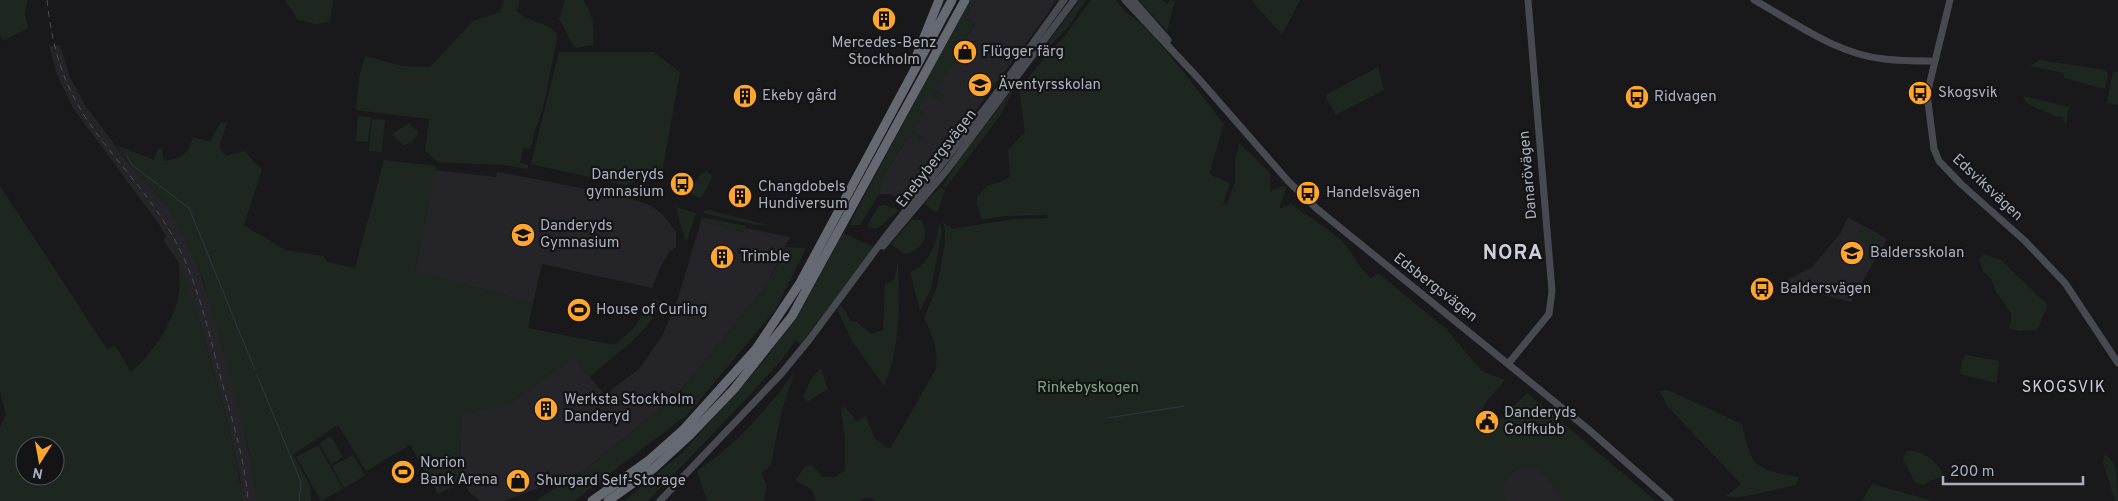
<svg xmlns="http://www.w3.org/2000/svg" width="2118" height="501" viewBox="0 0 2118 501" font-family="Overpass,sans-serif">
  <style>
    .built { fill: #252529 }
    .green { fill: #1e271f; fill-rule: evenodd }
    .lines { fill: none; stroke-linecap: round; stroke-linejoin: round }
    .stream { stroke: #2d3a41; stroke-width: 1 }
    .secondary { stroke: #474b51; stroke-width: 7 }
    .highway { stroke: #656a72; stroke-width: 9 }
    .rail { stroke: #4c5056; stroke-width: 1; stroke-dasharray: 6 5; stroke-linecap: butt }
    .labels { text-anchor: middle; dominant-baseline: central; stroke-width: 4.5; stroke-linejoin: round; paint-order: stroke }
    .poi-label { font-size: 15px; fill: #aab1bc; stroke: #141417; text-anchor: start }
    .street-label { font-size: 15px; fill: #aab1bc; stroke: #141417 }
    .park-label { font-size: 15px; fill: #81a980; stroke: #141417 }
    .neighbourhood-label { font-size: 16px; letter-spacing: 1px; fill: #ccd0d8; stroke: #141417 }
    .district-label { font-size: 20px; font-weight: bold; letter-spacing: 1px; fill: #ccd0d8; stroke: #141417 }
  </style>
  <rect width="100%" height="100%" fill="#19191c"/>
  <path class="built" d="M976,0H1056L1044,19L973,114L946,144L905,202L890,194H879L881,180L910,134L923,139L912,131L923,111L918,108L924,97L930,94L941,100L944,96L934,88L954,62L960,59L953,53L975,25L966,17Z
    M60,45L70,77L85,105L132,168L170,209L194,256L213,311L242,421L254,477L256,501H242L240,478L228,423L198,315L179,263L163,240L166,237L161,227L73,108L57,75L49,46Z
    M435,170L496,177L497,172L623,196L650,205L663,215L676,232V247L669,252L660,268L652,288L542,264L533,303L415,271Z
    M1848,217L1887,239L1851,302L1791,287L1787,280L1812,267L1840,234Z
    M701,221L743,232L745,228L790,237L764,289L676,396L582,472L503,501H481L468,491L460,460L462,414L511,403L573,357L605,395L640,368L663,334L676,305Z
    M1519,468H1536L1542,471L1553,484L1562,501H1506L1502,491L1507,475Z"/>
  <path class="green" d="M0,0H27L25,14L28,28L3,41L0,36Z
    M285,0H333L330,22L315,24L298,20Z
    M504,0H520L517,11C526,23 546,20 556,33L557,39L543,108L534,133L531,149L523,148L520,163L528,165V169L503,165L438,162L425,151L429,119L356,110L359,77L365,56L402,66L430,67L473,21L500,12Z
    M565,0H583C593,15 595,27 593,45L576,48C568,40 566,28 559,19Z
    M969,0H976L966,17L975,24L953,53L961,59L957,64L954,63L935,88L945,96L941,100L933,95H927L918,107L923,111L921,113L923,116L912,131L923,140L921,143L909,135L881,180L879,194L860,225H849Z
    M1080,0H1086L1067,28L1042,55L1039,54Z
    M1091,0H1116C1127,16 1135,17 1147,30C1175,59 1199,92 1224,124L1209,174L1230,183L1223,204L1227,203L1235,182V160L1239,143L1270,173V191L1283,186L1286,189L1279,209L1291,204C1306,216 1336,232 1347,247C1357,260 1357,266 1371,278L1378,273L1446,329L1482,371L1505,380L1488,400L1475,419L1490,430L1527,393L1656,501H1562L1553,484L1536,468C1513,468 1509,468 1502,491L1506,501H876L870,498H863L861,501H816L812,490L795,480L805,467L812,465L822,477H835L845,470V438L841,409L845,407L857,421L866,416L875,439L888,448L891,447L936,369C938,349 933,336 924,318L937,287L945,242V230L943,222L952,229L1013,219L1048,218L1047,215L1004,216L982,220L977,205V197L987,186L1006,180L1010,176L1008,150L1025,132L1019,89L1050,51L1064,37Z
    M1139,0H1161L1168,4L1170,0L1175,1L1167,31Z
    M1251,0H1300L1282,35Z
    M559,52H653L680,72L662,173L625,185L531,164Z
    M2039,60L2106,70L2108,74L2105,89L2064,78V73L2030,66Z
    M1378,67L1384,90L1336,115L1326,98L1327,94Z
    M2113,72H2118V105L2107,103Z
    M1017,84L1000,116L946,187L943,186L956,164Z
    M2023,96L2069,107L2066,125L2062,117H2057L2026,103Z
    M358,116L371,117L368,142L356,141Z
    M372,119L385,120L382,152L369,151Z
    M221,122L227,123L219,147L226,156L244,151L262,170L244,225L285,250L323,256L328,262L355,268L384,160L436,166L415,271L533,303L528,328L614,345L634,328L653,299L661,301C649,335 615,353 590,377L573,357L511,403L462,414L460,460L465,481L438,494L410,445L366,471L338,425L293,455L310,485L311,501H256L249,451L203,279L170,209L132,168L116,145L154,160L158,149H162L164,161C184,157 187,156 193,137L210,142Z
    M409,123L419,133L411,143L403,145L392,134Z
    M707,172L711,175L712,178L701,198L692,195C691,187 698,173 707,172Z
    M0,186L107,349L115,345L131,372C153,353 171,326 178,298C181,287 179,274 179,263C195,297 203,334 213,370C225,413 238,456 242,501H0V428L6,414L0,392ZM25,446H55V476H25Z
    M940,187L945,190L938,211L935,212L924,204Z
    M885,205L892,208L895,207L898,211L878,228H869L868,224L879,206Z
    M676,207L696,213L687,240H685Z
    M705,210H709L772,226L751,224L703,213Z
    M702,217L746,226L743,232L701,221Z
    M911,220H921C930,234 923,251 905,254L891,244Z
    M939,223L942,231L931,289L920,310L910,272C928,267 938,241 939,223Z
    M1861,227L1883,240L1877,250L1862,241L1863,239L1862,241L1855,237Z
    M843,233L874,247L801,344L795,340L784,357L750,395L648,501H624L682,453L767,357L804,305Z
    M786,247L806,248L776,309L688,414L574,501H535L582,472L676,396L764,289Z
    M1984,254L2001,260L2048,305L2037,330L2020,331L2009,329L2012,314L1997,293L1991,279L1983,271L1979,259Z
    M898,261C899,301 901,349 884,386L852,341L837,309L841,305L851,321L857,322L871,334L883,330L885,284L894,280Z
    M1966,355L1999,361L1997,381L1995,383L1960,374L1962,361Z
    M821,368L828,389L807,402L803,397L811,379Z
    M794,373L781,414L771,465L761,473L767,485L764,501H707L697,471C736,445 766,410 794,373Z
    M1668,390L1742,424C1752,469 1754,469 1799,477L1796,485C1778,488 1739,501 1726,496L1741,484L1668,407L1659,391Z
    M331,436L343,457L331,464L319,443Z
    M318,445L343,489L321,501L296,457Z
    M1907,451C1924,451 1933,458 1942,472L1941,477L1929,481L1924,485L1915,483L1903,459Z
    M353,455L365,476L344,488L332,466Z
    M2104,455C2118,457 2118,488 2118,501H2115L2103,462Z
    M1872,484L1926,499L1932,501H1862Z"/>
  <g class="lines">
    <path class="stream" d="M127,156L132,165L189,208L255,370
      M257,375L301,482L299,501
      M1108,418L1184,406"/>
    <path class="secondary" d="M1125,0L1199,79L1288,181L1316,208L1588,429L1670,501
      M1133,0L1168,40
      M1754,0C1796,23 1836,54 1884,59C1901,61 1918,61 1935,61
      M1950,0L1927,94L1934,149L1939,161L1961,184L2025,241L2065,283L2118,363
      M883,246L947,170L1074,0
      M1508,364L1549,314L1552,291L1528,0
      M660,501L781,374L809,340L883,240L1000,89L1064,0"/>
    <path class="highway" d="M917,55L939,0
      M592,501L648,461L684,429L756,349L800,283L952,0
      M608,501L654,468L690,435L734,389L792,316L965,0"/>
    <path class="rail" d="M47,0C51,37 59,72 78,105C103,149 143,185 169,230C196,274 207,326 220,375C231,417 245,458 248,501"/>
  </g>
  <defs>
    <g id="building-disc" transform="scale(1.25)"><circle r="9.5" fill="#ffa62e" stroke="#141417"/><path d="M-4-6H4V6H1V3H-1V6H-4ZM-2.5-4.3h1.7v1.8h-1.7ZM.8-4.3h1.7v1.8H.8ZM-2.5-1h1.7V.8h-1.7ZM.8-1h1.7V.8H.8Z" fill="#111"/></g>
    <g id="shop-disc" transform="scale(1.25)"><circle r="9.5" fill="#ffa62e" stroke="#141417"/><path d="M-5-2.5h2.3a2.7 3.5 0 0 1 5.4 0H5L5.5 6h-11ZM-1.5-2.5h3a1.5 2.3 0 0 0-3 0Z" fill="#111"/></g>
    <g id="school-disc" transform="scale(1.25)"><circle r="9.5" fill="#ffa62e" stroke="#141417"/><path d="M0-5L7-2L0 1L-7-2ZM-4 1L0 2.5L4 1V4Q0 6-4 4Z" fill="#111"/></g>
    <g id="bus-disc" transform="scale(1.25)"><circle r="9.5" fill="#ffa62e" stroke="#141417"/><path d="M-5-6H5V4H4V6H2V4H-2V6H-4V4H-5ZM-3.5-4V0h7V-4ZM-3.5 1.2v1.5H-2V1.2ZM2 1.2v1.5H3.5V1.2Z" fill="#111"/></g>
    <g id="stadium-disc" transform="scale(1.25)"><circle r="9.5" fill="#ffa62e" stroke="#141417"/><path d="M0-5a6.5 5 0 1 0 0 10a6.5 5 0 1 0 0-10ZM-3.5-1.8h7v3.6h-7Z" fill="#111"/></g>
    <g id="civic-disc" transform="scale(1.25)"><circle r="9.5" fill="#ffa62e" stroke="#141417"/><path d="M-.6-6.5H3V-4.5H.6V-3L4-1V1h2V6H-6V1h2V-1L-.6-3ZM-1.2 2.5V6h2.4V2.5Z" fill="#111"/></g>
  </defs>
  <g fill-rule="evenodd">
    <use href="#building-disc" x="884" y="19"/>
    <use href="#shop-disc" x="965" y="52"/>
    <use href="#school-disc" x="980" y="85"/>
    <use href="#bus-disc" x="1920" y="93"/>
    <use href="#building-disc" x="745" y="96"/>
    <use href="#bus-disc" x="1637" y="97"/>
    <use href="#bus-disc" x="682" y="184"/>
    <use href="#bus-disc" x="1308" y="193"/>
    <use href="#building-disc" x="740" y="196"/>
    <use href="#school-disc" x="523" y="235"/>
    <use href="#school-disc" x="1852" y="253"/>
    <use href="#building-disc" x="722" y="257"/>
    <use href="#bus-disc" x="1762" y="289"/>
    <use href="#stadium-disc" x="579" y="310"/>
    <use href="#building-disc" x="546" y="409"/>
    <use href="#civic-disc" x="1487" y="422"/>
    <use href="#stadium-disc" x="403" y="472"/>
    <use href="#shop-disc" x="518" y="481"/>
  </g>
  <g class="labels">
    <g class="poi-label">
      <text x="884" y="43" text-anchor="middle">Mercedes-Benz<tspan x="884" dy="17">Stockholm</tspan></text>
      <text x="982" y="52">Flügger färg</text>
      <text x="998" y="85">Äventyrsskolan</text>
      <text x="1938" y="93">Skogsvik</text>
      <text x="762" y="96">Ekeby gård</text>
      <text x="1654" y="97">Ridvagen</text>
      <text x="664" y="175" text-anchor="end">Danderyds<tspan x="664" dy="17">gymnasium</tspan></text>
      <text x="758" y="187">Changdobels<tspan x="758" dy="17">Hundiversum</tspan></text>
      <text x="1326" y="193">Handelsvägen</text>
      <text x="540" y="226">Danderyds<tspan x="540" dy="17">Gymnasium</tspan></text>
      <text x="1870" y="253">Baldersskolan</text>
      <text x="740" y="257">Trimble</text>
      <text x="1780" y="289">Baldersvägen</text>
      <text x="596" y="310">House of Curling</text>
      <text x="564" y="400">Werksta Stockholm<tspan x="564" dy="17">Danderyd</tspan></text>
      <text x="1504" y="413">Danderyds<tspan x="1504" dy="17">Golfkubb</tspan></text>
      <text x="420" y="463">Norion<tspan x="420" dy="17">Bank Arena</tspan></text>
      <text x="536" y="481">Shurgard Self-Storage</text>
    </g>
    <g class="street-label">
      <text transform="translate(937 159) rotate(-52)">Enebybergsvägen</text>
      <text transform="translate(1529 175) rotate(-95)">Danarövägen</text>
      <text transform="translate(1987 188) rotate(43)">Edsviksvägen</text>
      <text transform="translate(1435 288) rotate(38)">Edsbergsvägen</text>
    </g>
    <g class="park-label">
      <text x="1088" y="388">Rinkebyskogen</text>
    </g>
    <g class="neighbourhood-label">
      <text x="2064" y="388">SKOGSVIK</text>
    </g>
    <g class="district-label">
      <text x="1513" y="254">NORA</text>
    </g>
  </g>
  <g transform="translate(40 461) rotate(191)"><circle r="24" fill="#141417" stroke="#505359"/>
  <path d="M0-4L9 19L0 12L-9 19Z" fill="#ffa62e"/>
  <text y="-8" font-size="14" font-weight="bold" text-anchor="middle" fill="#aab1bc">N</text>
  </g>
  <path d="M1943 476v8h140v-8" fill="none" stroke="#aab1bc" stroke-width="2.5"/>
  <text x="1950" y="476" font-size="15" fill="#aab1bc" stroke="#141417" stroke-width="4" paint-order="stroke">200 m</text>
</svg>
